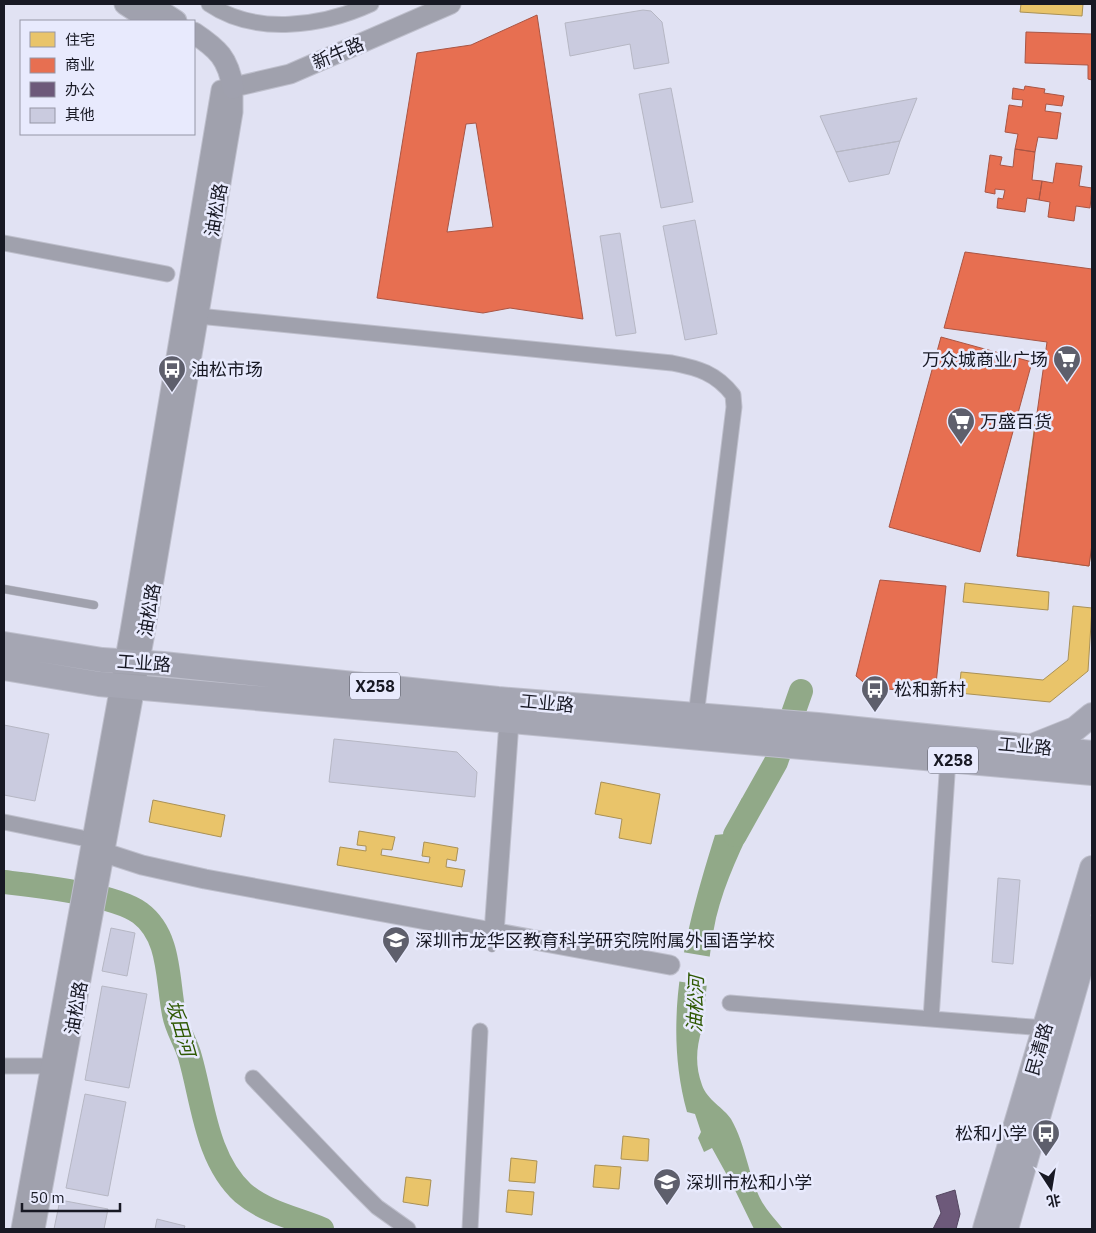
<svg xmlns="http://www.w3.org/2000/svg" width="1096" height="1233" viewBox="0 0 1096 1233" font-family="'IBM Plex Sans','Noto Sans SC',sans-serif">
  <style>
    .water { fill: #91a988 }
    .pier { fill: #e1e2f3 }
    .homes { fill: #e9c46a; stroke: #aa9155; fill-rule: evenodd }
    .shops { fill: #e76f51; stroke: #a95544; fill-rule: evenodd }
    .offices { fill: #6d597a; stroke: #544660 }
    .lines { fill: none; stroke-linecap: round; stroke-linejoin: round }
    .river { stroke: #91a988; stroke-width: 24 }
    .building { fill: #cacbdf; stroke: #b6b7c4 }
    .service-casing { stroke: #bebfcc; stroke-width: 9 }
    .minor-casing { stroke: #bebfcc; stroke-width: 17 }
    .tertiary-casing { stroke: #bebfcc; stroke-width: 21 }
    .secondary-casing { stroke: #bebfcc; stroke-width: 23 }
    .primary-casing { stroke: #bebfcc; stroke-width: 26 }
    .service { stroke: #a0a1ad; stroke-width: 8 }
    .minor { stroke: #a0a1ad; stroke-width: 15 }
    .tertiary { stroke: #a0a1ad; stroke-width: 19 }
    .secondary { stroke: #a0a1ae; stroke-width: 21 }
    .primary { stroke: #a5a6b3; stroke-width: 24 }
    .labels { text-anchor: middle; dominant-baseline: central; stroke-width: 5; stroke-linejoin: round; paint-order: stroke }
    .shield { fill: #e8eafd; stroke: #565865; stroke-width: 1 }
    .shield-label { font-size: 16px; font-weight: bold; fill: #181924 }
    .street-label { font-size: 18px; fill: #181924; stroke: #e8eafd }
    .poi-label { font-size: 18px; fill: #181924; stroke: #e8eafd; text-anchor: start }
    .water-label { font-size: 19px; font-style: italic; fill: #2f5903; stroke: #e8eafd }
  </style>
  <rect width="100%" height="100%" fill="#e1e2f3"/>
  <path class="water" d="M742,798L759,812C742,846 725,881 716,918C708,955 707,992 702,1029C696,1048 695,1066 702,1085C707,1100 724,1108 731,1119C746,1145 748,1176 762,1202C768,1212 776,1220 783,1229H754L733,1186L712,1148L704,1152L698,1138L701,1132L695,1114L687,1112C661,1018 687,925 715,835L725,834Z"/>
  <path class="pier" d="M682,952L712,957L709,986L676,981Z"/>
  <path class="homes" d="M1021,4H1083L1082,16L1020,12Z
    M992,256L1021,260L1019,278L1030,279L1028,296L1031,297L1030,304H1027L1026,308L1034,309L1032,326L1008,325L1010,309L990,306L988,322L964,317L967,300L975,301V297L972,296L973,289H976L979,272L990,274Z
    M1042,286L1092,293V355L1056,351L1059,336L1073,338L1076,318L1054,315L1052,331L1036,329Z
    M1052,362L1092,368V423L1044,417L1047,400L1059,402L1062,380L1050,378Z
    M1035,424L1092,432V544L1089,566L1017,556ZM1052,446L1086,450L1072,544L1039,540Z
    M965,583L1049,592L1048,610L963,602Z
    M1073,606L1092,608L1088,671L1050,702L959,693L961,672L1043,680L1068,660Z
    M601,782L660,794L651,844L619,838L622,819L595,814Z
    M153,800L225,815L221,837L149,822Z
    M359,831L395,837L392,850L382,849L381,855L429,863L430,857L422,856L424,842L458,848L456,861L447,859L446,867L465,870L462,887L337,865L340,847L366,851V846L357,845Z
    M623,1136L649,1139L648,1161L621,1159Z
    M511,1158L537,1161L535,1183L509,1181Z
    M595,1165L621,1167L619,1189L593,1187Z
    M406,1177L431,1180L428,1206L403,1202Z
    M508,1190L534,1192L532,1215L506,1212Z"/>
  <path class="shops" d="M537,15L583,319L510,308L483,313L377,298L417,53L471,45ZM476,123L493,227L447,232L466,124Z
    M1026,32L1092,34V80L1088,79V65L1025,63Z
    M1025,86L1045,89L1044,93L1064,96L1062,106L1046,104L1045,111L1061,113L1057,139L1038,137L1035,152L1015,149L1018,134L1005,132L1009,105L1022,107L1023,100L1012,99L1013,88L1024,90Z
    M1015,149L1035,152L1032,180L1042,181L1039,200L1027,198L1025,212L997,208L998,198L1003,199L1005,190L995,189V194L985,192L990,155L1002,157L1000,165L1013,167Z
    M1056,163L1082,166L1079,186L1092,188L1090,208L1076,206L1074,221L1048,217L1050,202L1039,200L1042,181L1053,183Z
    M965,252L1092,269V544L1089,566L1017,556L1047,342L944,328Z
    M941,337L1032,362L980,552L889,527Z
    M880,580L946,586L935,694L869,687L856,676Z"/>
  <path class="offices" d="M955,1190L960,1214L956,1229H933L941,1213L936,1196Z"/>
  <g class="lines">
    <path class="river" d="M735,835L776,762L801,691
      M4,882C37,886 114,894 140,913C171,936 167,980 174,1014C177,1030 186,1042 190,1057C203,1102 206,1159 243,1193C265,1212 295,1218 322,1229"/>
  </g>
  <path class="building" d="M643,10L651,11L662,22L669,63L634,69L630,44L570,56L565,23Z
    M671,88L693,202L661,208L639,94Z
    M917,98L900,141L836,152L820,116Z
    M900,141L889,174L849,182L836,152Z
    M695,220L717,334L685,340L663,226Z
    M620,233L636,333L616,336L600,236Z
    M4,725L49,734L35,801L4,795Z
    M334,739L457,752L477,772L475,797L329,782Z
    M998,878L1020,880L1013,964L992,962Z
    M111,928L135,933L127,976L102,971Z
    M102,986L147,994L129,1088L85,1080Z
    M85,1094L126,1102L108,1196L66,1188Z
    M60,1200L108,1209L104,1229H54Z
    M157,1219L185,1226L184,1229H155Z"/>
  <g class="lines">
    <g class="service-casing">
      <path id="service" d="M4,589L94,605
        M492,948L494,933"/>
    </g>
    <g class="minor-casing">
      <path id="minor" d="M209,4C256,36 323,26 371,4
        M4,243L167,274
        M188,315L672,363C698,368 716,373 733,395L734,407L696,716
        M4,822L92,840
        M730,1003L1045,1028
        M931,1019L948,759
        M4,1066H51
        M253,1078L359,1189L377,1207L408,1229
        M470,1229L480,1031"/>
    </g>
    <g class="tertiary-casing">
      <path id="tertiary" d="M105,853L142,865L205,879L670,965
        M494,933L509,722
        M21,1229L130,631L221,90L290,74L451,4
        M35,1229L145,633L233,112V88"/>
    </g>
    <g class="secondary-casing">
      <path id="secondary" d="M125,4L151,21
        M150,4L176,21
        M194,33C218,49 228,58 233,88"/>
    </g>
    <g class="primary-casing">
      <path id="primary" d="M4,644L102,660L163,664L498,699L818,725L1092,753
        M4,668L99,684L1092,773
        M1035,745L1075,729L1092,715
        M985,1229L1092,868
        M1006,1229L1092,928"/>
    </g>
    <use href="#service" class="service"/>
    <use href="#minor" class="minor"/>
    <use href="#tertiary" class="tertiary"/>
    <use href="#secondary" class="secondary"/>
    <use href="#primary" class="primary"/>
  </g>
  <defs>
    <g id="supermarket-pin" transform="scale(1.4375)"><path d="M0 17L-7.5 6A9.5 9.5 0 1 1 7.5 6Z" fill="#5e5f6c" stroke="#e8eafd"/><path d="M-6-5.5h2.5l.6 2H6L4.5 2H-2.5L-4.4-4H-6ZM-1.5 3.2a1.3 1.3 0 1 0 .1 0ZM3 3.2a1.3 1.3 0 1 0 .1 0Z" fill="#fff"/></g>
    <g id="bus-pin" transform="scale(1.4375)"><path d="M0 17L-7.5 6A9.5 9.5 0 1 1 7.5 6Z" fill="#5e5f6c" stroke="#e8eafd"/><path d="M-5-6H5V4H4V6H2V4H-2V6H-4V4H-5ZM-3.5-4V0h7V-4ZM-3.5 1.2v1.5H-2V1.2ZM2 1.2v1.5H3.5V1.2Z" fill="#fff"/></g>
    <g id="school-pin" transform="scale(1.4375)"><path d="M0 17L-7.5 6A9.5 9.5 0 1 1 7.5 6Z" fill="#5e5f6c" stroke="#e8eafd"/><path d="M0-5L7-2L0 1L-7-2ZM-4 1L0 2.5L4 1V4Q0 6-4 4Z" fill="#fff"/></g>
  </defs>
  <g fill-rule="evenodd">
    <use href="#supermarket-pin" x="1067" y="359"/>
    <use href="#bus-pin" x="172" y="369"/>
    <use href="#supermarket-pin" x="961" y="421"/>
    <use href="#bus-pin" x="875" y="689"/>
    <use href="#school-pin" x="396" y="940"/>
    <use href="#bus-pin" x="1046" y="1133"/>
    <use href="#school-pin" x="667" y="1182"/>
  </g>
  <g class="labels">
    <g class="shield">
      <rect x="350" y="672.5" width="50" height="27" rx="4"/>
      <rect x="928" y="746.5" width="50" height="27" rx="4"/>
    </g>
    <g class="shield-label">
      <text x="375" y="686">X258</text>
      <text x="953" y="760">X258</text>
    </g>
    <g class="street-label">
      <text transform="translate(338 53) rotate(-23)">新牛路</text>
      <text transform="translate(216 210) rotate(-80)">油松路</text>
      <text transform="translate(149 610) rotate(-80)">油松路</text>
      <text transform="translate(144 663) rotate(4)">工业路</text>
      <text transform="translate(547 703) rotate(5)">工业路</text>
      <text transform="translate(1025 746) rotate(5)">工业路</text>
      <text transform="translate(76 1008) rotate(-80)">油松路</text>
      <text transform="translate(1039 1049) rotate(-74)">民清路</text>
    </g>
    <g class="poi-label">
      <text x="1048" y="359" text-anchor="end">万众城商业广场</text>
      <text x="191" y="369">油松市场</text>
      <text x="980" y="421">万盛百货</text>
      <text x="894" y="689">松和新村</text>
      <text x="415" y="940">深圳市龙华区教育科学研究院附属外国语学校</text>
      <text x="1027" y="1133" text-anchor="end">松和小学</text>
      <text x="686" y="1182">深圳市松和小学</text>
    </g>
    <g class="water-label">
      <text transform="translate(695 1004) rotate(-88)">油松河</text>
      <text transform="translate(181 1028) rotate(74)">坂田河</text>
    </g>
  </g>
  <rect width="1096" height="1233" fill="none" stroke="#181924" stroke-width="10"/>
  <rect x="20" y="20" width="175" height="115" fill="#e8eafd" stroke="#9596a6"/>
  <rect x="30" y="32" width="25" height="15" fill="#e9c46a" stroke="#9596a6"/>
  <text x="65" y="45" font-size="15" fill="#181924">住宅</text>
  <rect x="30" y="58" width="25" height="15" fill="#e76f51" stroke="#9596a6"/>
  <text x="65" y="70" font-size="15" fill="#181924">商业</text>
  <rect x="30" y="82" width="25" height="15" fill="#6d597a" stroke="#9596a6"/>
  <text x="65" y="95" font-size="15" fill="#181924">办公</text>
  <rect x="30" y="108" width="25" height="15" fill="#cacbdf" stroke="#9596a6"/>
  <text x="65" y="120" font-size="15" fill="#181924">其他</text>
  <g transform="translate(1051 1188) rotate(168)" stroke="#e8eafd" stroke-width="4" paint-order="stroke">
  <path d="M0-4L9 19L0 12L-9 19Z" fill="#181924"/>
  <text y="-8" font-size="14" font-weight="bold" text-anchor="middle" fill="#181924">北</text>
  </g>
  <path d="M22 1203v8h98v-8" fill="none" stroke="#181924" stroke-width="2.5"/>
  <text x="30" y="1203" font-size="15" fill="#181924" stroke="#e8eafd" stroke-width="4" paint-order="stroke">50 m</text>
</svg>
